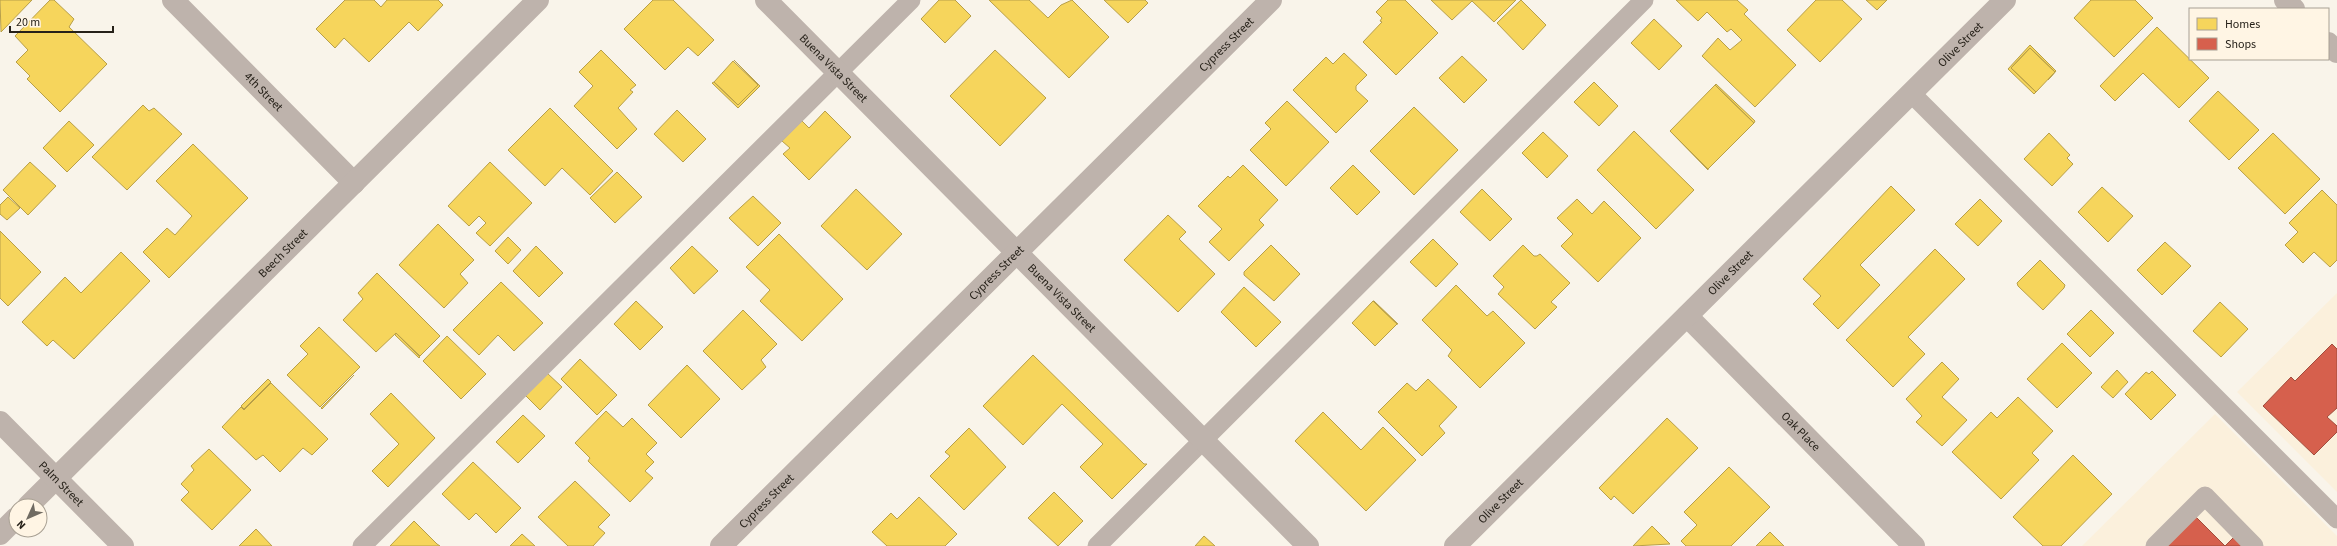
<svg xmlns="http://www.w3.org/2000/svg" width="2337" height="546" viewBox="0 0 2337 546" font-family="'Source Sans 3',sans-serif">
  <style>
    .built { fill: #fbf0dc }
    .homes { fill: #f6d55c; stroke: #b89f48 }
    .shops { fill: #d6604d; stroke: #a14d3d }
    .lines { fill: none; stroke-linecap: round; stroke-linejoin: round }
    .service { stroke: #beb3ac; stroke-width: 19 }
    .minor { stroke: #beb3ac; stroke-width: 22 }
    .tertiary { stroke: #beb3ac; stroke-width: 22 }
    .labels { text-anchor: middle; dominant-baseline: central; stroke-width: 4; stroke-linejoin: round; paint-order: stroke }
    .street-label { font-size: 12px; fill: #262119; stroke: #fff5e4 }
  </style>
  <rect width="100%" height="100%" fill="#f9f4ea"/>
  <path class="built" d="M2337,293V492L2237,392Z
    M2215,414L2337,536V546H2082Z"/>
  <path class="homes" d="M0,0H32L1,32Z
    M50,0H54L74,19L69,27L107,64L60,112L27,79L30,76L16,62L28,50L15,36Z
    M345,0H374L381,7L387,0H438L443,5L418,31L409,22L369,62L344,38L335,48L316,29Z
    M653,0H673L714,40L698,56L688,47L665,70L624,29Z
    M939,0H955L971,16L945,43L921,19Z
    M989,0H1029L1048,18L1061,5L1072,0L1109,37L1069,78Z
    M1104,0H1145L1148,3L1128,23Z
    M1388,0H1405L1438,33L1396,75L1363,42L1382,22L1380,21L1382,18L1376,12Z
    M1431,0H1516L1494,22L1472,1L1452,20Z
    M1521,0L1546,25L1523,50L1497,23Z
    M1676,0H1737L1748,10L1744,14L1796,65L1755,107L1702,56L1718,38L1730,50L1742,40L1731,29L1727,32L1707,12L1698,21Z
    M1816,0H1842L1862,19L1820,62L1787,30Z
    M1866,0H1887L1877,10Z
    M2091,0H2135L2153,18L2114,57L2074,18Z
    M1654,19L1682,46L1659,70L1631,43Z
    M2157,27L2209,78L2179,108L2143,73L2115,101L2100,86Z
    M2030,45L2056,71L2048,80L2055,72L2030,48L2011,68L2036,92L2034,94L2008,69Z
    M2030,48L2055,72L2036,92L2011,68Z
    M601,50L636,85L630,90L633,92L618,108L637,129L617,149L574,106L593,86L579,72Z
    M995,50L1046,98L1000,146L950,96Z
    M1344,53L1367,75L1356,86V90L1368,101L1336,133L1293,90L1326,57L1333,64Z
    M1462,56L1487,80L1464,103L1439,78Z
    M734,60L760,86L738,108L712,83L714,82L738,105L758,85Z
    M733,61L758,85L738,105L714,82Z
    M1594,82L1618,106L1599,126L1574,102Z
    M1716,84L1755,121L1754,123L1715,85Z
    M1715,85L1754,123L1708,169L1670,131Z
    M2218,91L2259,130L2229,160L2189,121Z
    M1287,101L1329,142L1286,186L1250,150L1271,129L1265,123Z
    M143,105L149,111L154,108L182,134L127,190L92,157Z
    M1414,107L1458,150L1414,195L1370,151Z
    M550,108L613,171L590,195L562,168L545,186L508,150Z
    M677,110L706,139L683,162L654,134Z
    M825,111L851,137L809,180L783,154L790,148L782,141L802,121L809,128Z
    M69,121L94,145L67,172L43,148Z
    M1634,131L1694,190L1656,229L1597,170Z
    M1670,131L1708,169V170Z
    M1543,132L1568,156L1547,178L1522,153Z
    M2049,133L2070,155L2067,158L2073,164L2052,186L2024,159Z
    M2273,133L2320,179L2285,214L2238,168Z
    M193,144L248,198L169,278L143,252L167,228L175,235L192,216L156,181Z
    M30,162L56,186L28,215L3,190Z
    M490,162L532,203L490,246L476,233L486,223L479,216L469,226L448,206Z
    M1243,165L1278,200L1259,220L1264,225L1229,261L1209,242L1222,229L1198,206L1228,176L1230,178Z
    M1353,165L1380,192L1357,215L1330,188Z
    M617,172L642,197L615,223L590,198Z
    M1891,186L1915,210L1860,265L1880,285L1838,329L1813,304L1821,296L1803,279Z
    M2102,187L2133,216L2108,242L2078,212Z
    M856,189L902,234L867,270L821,226Z
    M1482,189L1512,219L1490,241L1460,212Z
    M2322,190L2337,205V260L2330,267L2314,252L2303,263L2285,245L2298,232L2289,223Z
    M753,196L781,223L758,246L729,218Z
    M8,197L20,208L7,220L0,214V205Z
    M1577,199L1592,214L1604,201L1641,238L1598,282L1561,246L1573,234L1557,218Z
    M1980,199L2002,221L1978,246L1955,224Z
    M1168,215L1186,232L1179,239L1215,274L1178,312L1124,260Z
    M438,224L474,260L460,274L468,283L444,308L399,265Z
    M0,231L41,272L8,306L0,298Z
    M779,234L843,299L802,341L760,301L770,290L746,267Z
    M508,237L521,250L508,264L495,251Z
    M1433,239L1458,264L1436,287L1410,262Z
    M2165,242L2191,266L2162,295L2137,270Z
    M1271,245L1300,274L1274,301L1244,275V272Z
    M1523,245L1534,256H1537L1540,254L1570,283L1551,302L1557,307L1535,329L1498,294L1504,287L1493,276Z
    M536,246L563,273L539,297L513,271Z
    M692,246L718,271L694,294L670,268Z
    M1935,249L1965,279L1908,337L1925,354L1893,387L1846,340Z
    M121,252L150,281L74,359L53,340L47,346L22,322L65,277L81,293Z
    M2040,260L2065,285L2064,288L2043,310L2018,286L2017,283Z
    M377,273L440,336L420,356L396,333L376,352L343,320L363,299L358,293Z
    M501,282L543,323L514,351L498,335L479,355L453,330Z
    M1456,285L1487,316L1493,311L1525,343L1480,388L1448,356L1452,350L1422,320Z
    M1244,287L1281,322L1256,347L1221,312Z
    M636,301L663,327L640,350L614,324Z
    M1373,301L1397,324L1375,346L1352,323Z
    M1373,301H1374L1398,324H1397Z
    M2220,302L2248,329L2221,357L2193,331Z
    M743,310L777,344L761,360L766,367L742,390L703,351Z
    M2091,310L2114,333L2090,357L2067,334Z
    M319,327L360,367L320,407L287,375L308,354L300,346Z
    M396,333L420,357L419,358L395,335Z
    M447,336L486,374L461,399L423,361Z
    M2062,343L2092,373L2057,408L2027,379Z
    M1033,355L1144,464H1147L1112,499L1080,467L1103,444L1062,404L1023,445L983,406Z
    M580,359L617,395L597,415L561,379Z
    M1942,362L1959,379L1942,397L1967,420L1942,446L1916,422L1922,416L1906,399Z
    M687,365L720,399L681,438L648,405Z
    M2117,370L2128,382L2113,398L2101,387Z
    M2152,371L2176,395L2151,420L2125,394L2146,372L2149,374Z
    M547,373L562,387L540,410L525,395Z
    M354,375L322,409L321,408Z
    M268,379L271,382L244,409L241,406Z
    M1428,379L1457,407L1439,426L1445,433L1422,456L1378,412L1407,383L1416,391Z
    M271,383L328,439L312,455L303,448L280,472L263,455L256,460L222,427L241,407L244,410Z
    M391,393L435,438L388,487L372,471L399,444L370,414Z
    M2018,397L2053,431L2032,453L2039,460L2001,499L1952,452L1991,412L1997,418Z
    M606,411L623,427L632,418L657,443L646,454L654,462L645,471L653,478L630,502L588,461L590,458L575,443Z
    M1323,412L1361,450L1383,427L1416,460L1366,511L1295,441Z
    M523,415L545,436L518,463L496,442Z
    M1667,418L1698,448L1633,514L1614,496L1611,500L1599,488Z
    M969,428L1006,467L964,510L930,476L950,456L945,452Z
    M209,449L251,490L212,530L181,500L189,492L181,484L194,470L191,466Z
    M2073,455L2112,494L2061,546H2043L2013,517Z
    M473,462L521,508L496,533L476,513L469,520L442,494Z
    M1729,467L1770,507L1731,546H1686L1681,541L1697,525L1684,512Z
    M575,481L610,515L598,527L605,533L593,546H568L538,517Z
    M1054,492L1083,521L1058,546L1028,518Z
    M919,497L957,534L945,546H887L872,532L891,513L897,519Z
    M414,521L437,544L440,546H390Z
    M1652,526L1670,544L1633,546Z
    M256,529L272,546H239Z
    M1770,532L1784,546H1756Z
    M522,534L535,546H510Z
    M1204,536L1215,546H1195Z"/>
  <path class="shops" d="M2332,344L2337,349V408L2327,417L2337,426V432L2314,455L2263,406L2291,377L2295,381Z
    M2194,515L2225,546L2235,536L2246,546H2164Z"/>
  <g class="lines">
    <path class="service" d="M1911,93L2337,519
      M362,546L911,0
      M1097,546L1644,0
      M2155,546L2205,496L2254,546"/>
    <g class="minor">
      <path id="s1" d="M173,0L354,183"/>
      <path id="s2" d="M766,0L1308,546"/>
      <path d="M2285,0L2294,9"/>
      <path d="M2328,43L2337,52"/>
      <path id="s3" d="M1687,316L1914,546"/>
      <path id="s4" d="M28,506L538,0"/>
      <path d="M0,534L16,518"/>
      <path id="s5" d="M721,546L1271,0"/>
      <path id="s6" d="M1455,546L2005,0"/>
    </g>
    <path class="tertiary" id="s7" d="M0,422L123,546"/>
  </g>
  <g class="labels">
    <g class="street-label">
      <text stroke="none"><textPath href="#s5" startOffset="712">Cypress Street</textPath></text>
      <text stroke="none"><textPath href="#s6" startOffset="712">Olive Street</textPath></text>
      <text stroke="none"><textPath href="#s2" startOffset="96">Buena Vista Street</textPath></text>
      <text stroke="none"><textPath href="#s1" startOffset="129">4th Street</textPath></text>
      <text stroke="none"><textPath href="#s4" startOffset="359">Beech Street</textPath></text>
      <text stroke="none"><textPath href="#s5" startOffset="388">Cypress Street</textPath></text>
      <text stroke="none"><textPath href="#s6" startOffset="388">Olive Street</textPath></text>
      <text stroke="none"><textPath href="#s2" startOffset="420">Buena Vista Street</textPath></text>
      <text stroke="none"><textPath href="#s3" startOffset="162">Oak Place</textPath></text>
      <text stroke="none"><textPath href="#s7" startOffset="87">Palm Street</textPath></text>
      <text stroke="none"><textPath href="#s5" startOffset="64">Cypress Street</textPath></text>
      <text stroke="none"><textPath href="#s6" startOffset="64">Olive Street</textPath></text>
    </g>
  </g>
  <rect x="2189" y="8" width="140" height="52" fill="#fff5e4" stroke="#a8a093"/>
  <rect x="2197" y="18" width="20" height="12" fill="#f6d55c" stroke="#a8a093"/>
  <text x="2225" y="28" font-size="12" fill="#262119">Homes</text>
  <rect x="2197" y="38" width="20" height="12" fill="#d6604d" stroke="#a8a093"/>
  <text x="2225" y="48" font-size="12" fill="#262119">Shops</text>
  <g transform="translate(28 518) rotate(225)"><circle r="19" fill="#fff5e4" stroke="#a8a093"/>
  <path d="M0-3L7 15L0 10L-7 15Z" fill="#706b62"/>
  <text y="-6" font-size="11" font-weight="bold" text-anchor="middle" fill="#262119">N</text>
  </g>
  <path d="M10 26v6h103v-6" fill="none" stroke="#262119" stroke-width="2"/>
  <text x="16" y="26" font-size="12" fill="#262119" stroke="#fff5e4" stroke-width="3" paint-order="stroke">20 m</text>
</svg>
